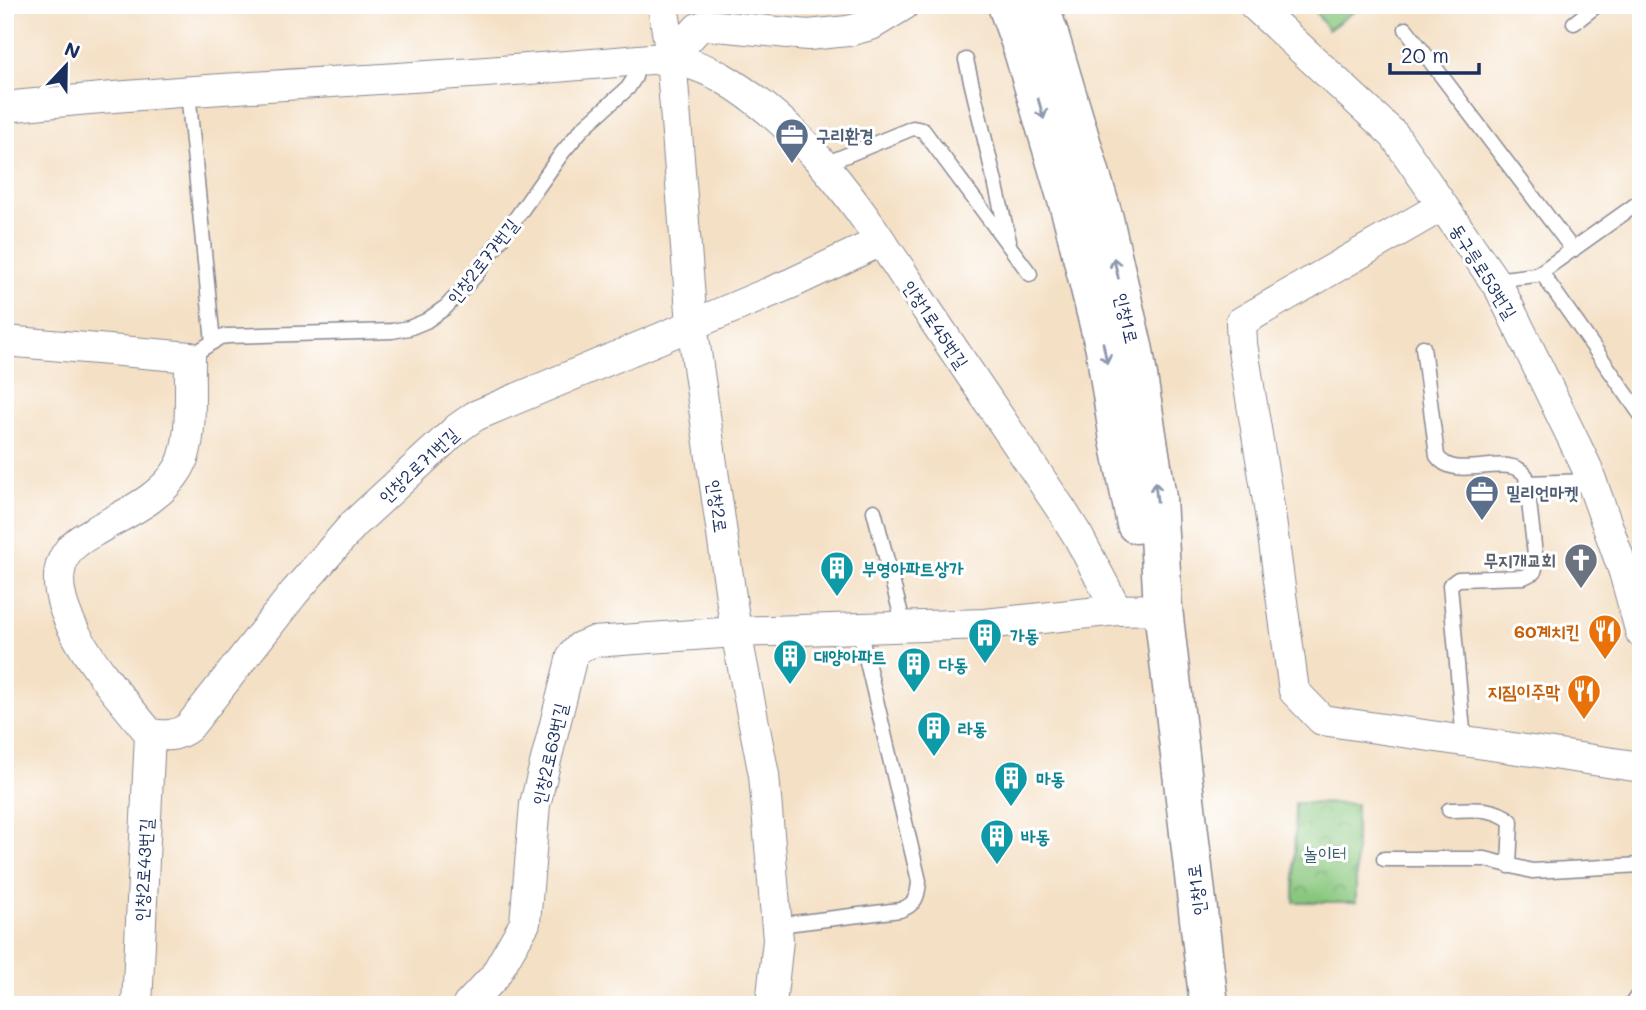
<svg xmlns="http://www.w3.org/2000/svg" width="1646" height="1010" viewBox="0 0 1646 1010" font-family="Mali,'Poor Story',sans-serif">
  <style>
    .park { fill: url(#park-crowns); stroke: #527b6e; stroke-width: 2 }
    .pitch { fill: #89c77e; stroke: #527b6e; stroke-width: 2 }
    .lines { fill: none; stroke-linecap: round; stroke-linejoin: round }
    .lane-casing { stroke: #888892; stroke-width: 17 }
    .street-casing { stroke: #888892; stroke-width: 32 }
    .secondary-casing { stroke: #888892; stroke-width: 41 }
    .highway-casing { stroke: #888892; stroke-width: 41 }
    .lane { stroke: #fff; stroke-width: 14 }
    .street { stroke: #fff; stroke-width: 30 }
    .secondary { stroke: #fff; stroke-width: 38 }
    .highway { stroke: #fff; stroke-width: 38 }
    .oneway { stroke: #8d97ae }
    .labels { text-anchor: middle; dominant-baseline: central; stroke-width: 6; stroke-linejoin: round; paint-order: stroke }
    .service-label { font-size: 18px; font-weight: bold; fill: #4e5e75; stroke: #fff; text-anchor: start }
    .street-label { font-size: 18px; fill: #1b2f5e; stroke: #fff }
    .worship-label { font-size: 18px; font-weight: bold; fill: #5b616d; stroke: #fff; text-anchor: end }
    .culture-label { font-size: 18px; font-weight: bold; fill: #0d838f; stroke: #fff; text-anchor: start }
    .food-label { font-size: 18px; font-weight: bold; fill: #c56008; stroke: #fff; text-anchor: end }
    .park-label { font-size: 18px; fill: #3c5d68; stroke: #fff }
  </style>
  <defs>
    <pattern id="park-crowns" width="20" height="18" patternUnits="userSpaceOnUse" patternTransform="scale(1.75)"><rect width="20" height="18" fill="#89c77e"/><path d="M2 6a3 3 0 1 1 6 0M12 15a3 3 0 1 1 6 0" fill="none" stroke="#6fa26a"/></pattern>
  </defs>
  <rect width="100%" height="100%" fill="#fff"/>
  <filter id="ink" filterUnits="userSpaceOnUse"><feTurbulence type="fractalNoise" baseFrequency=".0143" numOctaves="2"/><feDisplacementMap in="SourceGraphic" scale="14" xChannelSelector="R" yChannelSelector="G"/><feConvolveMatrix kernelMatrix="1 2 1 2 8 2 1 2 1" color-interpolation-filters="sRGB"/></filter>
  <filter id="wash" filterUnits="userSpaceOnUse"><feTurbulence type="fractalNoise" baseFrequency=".00686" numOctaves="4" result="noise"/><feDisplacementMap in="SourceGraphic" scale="28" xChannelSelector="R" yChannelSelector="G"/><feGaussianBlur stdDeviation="1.57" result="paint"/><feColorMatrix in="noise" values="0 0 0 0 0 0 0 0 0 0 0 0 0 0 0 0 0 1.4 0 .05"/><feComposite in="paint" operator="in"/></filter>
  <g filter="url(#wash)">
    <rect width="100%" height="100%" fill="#f4e0c5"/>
    <path class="park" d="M1295,803L1356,804V902H1294Z"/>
    <path class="pitch" d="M1311,5H1363L1328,30Z"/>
  </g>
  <g filter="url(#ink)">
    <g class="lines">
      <g class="lane-casing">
        <path id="lane" d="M1574,23L1597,5
          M1406,29L1573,250
          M966,60L1009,241
          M188,92L213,342
          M825,164L913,128L923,130L1030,274
          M1641,201L1541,272L1641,415
          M1493,280L1536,275L1541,272
          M1423,347L1437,456C1455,484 1509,450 1526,476L1536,563L1534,572L1524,577L1458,579L1450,585L1464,742
          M190,357L220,337L228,336L392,331L409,328L426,321L446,307L475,276L562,153L583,128L628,88L635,77L637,60
          M1526,483L1591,481
          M874,511L904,626
          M1449,810C1471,810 1493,806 1511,821L1509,866
          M1384,859H1485L1532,871L1641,865
          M778,925L900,910C915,905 918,897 919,881L859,628
          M1631,1005L1641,991"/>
      </g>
      <g class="street-casing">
        <path id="street" d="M663,5L671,57L692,324L736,632L764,775L778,940L771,1005
          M1254,5L1394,135L1500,289L1586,466L1624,572L1641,633
          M671,57L698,28L707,25L808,35L848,31L871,25L904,5
          M5,107C227,84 449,79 671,57C687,63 706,68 721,77C815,132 868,222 927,310C972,377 1017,443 1061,509L1078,536L1117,610L1163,609
          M1442,206L1241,322L1242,344L1270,513L1294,691L1322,720L1641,767
          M5,341L190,357C189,388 194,442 179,468C160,500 125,513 95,531C86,536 75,542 69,550C29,601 120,696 150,734
          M150,734C165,736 176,737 189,727L294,593L354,524L458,428L475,416L792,283L881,241
          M137,1005L150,734
          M468,1005L494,977L525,923L535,804L572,656L580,647L593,642L736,632L985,624L1117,610"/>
      </g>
      <g class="secondary-casing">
        <path id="secondary" d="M1049,34L1104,219L1134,351L1157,498L1163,609L1209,1005
          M1021,44L1073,220L1105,349L1119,440L1136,524"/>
      </g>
      <g class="highway-casing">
        <path id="highway" d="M1007,5L1021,44
          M1039,5L1049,34"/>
      </g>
      <use href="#lane" class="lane"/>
      <use href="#street" class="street"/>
      <use href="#secondary" class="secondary"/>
      <use href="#highway" class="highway"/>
    </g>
    <defs><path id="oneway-shaft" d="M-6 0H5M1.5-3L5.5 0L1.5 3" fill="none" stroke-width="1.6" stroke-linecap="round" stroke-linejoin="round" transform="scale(1.75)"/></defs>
    <g class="oneway">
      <use href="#oneway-shaft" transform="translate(1041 109) rotate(74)"/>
      <use href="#oneway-shaft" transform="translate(1116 268) rotate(-103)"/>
      <use href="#oneway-shaft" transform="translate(1105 353) rotate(79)"/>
      <use href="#oneway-shaft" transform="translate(1156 492) rotate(-97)"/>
    </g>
  </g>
  <defs>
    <g id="office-pin" transform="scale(1.75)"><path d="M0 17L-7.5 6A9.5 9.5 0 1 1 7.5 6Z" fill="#5c6f8a" stroke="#fff"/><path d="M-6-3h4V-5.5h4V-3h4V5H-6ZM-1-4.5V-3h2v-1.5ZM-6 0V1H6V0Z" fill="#fff"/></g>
    <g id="church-pin" transform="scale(1.75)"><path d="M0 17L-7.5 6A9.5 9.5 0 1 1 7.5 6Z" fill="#6b7280" stroke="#fff"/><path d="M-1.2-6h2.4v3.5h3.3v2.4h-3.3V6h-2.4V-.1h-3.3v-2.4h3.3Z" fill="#fff"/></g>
    <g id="building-pin" transform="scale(1.75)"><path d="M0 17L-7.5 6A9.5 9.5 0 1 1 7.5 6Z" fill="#0f9aa8" stroke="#fff"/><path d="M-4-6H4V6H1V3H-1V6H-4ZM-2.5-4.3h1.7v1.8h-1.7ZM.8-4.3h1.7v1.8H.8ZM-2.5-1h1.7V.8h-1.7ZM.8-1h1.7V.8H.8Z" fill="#fff"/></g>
    <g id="restaurant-pin" transform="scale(1.75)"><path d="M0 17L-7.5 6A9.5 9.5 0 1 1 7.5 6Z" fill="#e8710a" stroke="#fff"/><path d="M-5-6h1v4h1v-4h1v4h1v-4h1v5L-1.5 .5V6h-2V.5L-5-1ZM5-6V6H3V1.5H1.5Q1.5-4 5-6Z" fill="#fff"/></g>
  </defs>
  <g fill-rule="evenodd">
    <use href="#office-pin" x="792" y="135"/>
    <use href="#office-pin" x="1482" y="492"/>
    <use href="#church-pin" x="1581" y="560"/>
    <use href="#building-pin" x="837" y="568"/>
    <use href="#restaurant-pin" x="1605" y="631"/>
    <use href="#building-pin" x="985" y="635"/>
    <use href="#building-pin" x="790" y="656"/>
    <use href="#building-pin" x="914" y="664"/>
    <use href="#restaurant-pin" x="1584" y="691"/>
    <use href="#building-pin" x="934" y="728"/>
    <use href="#building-pin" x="1011" y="778"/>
    <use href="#building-pin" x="997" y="836"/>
  </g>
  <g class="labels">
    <g class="service-label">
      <text x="816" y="135">구리환경</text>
      <text x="1506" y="492">밀리언마켓</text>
    </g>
    <g class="street-label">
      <text transform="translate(482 261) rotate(-52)">인창2로77번길</text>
      <text transform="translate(1484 271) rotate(58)">동구릉로53번길</text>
      <text transform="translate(1127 318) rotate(77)">인창1로</text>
      <text transform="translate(936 324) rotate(56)">인창1로45번길</text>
      <text transform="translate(418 465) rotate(-43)">인창2로71번길</text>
      <text transform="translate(718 506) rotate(82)">인창2로</text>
      <text transform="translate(549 754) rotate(-77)">인창2로63번길</text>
      <text transform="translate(143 870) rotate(-87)">인창2로43번길</text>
      <text transform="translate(1196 890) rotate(-97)">인창1로</text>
    </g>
    <g class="worship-label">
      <text x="1556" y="560">무지개교회</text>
    </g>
    <g class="culture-label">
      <text x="862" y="568">부영아파트상가</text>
      <text x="1010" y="635">가동</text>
      <text x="814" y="656">대양아파트</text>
      <text x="939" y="664">다동</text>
      <text x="958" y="728">라동</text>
      <text x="1036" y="778">마동</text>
      <text x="1021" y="836">바동</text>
    </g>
    <g class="food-label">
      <text x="1580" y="631">60계치킨</text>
      <text x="1560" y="691">지짐이주막</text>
    </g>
    <g class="park-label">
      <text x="1325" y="853">놀이터</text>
    </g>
  </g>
  <rect width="1646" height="1010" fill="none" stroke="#fff" stroke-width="28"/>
  <g transform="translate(66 66) rotate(22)" stroke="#ffffff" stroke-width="5" paint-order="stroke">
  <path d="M0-5L12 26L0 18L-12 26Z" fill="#1b2f5e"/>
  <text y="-10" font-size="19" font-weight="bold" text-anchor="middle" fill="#1b2f5e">N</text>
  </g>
  <path d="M1390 63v10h89v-10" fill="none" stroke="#1b2f5e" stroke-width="3.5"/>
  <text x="1401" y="63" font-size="21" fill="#1b2f5e" stroke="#ffffff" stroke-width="5" paint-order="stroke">20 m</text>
</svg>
